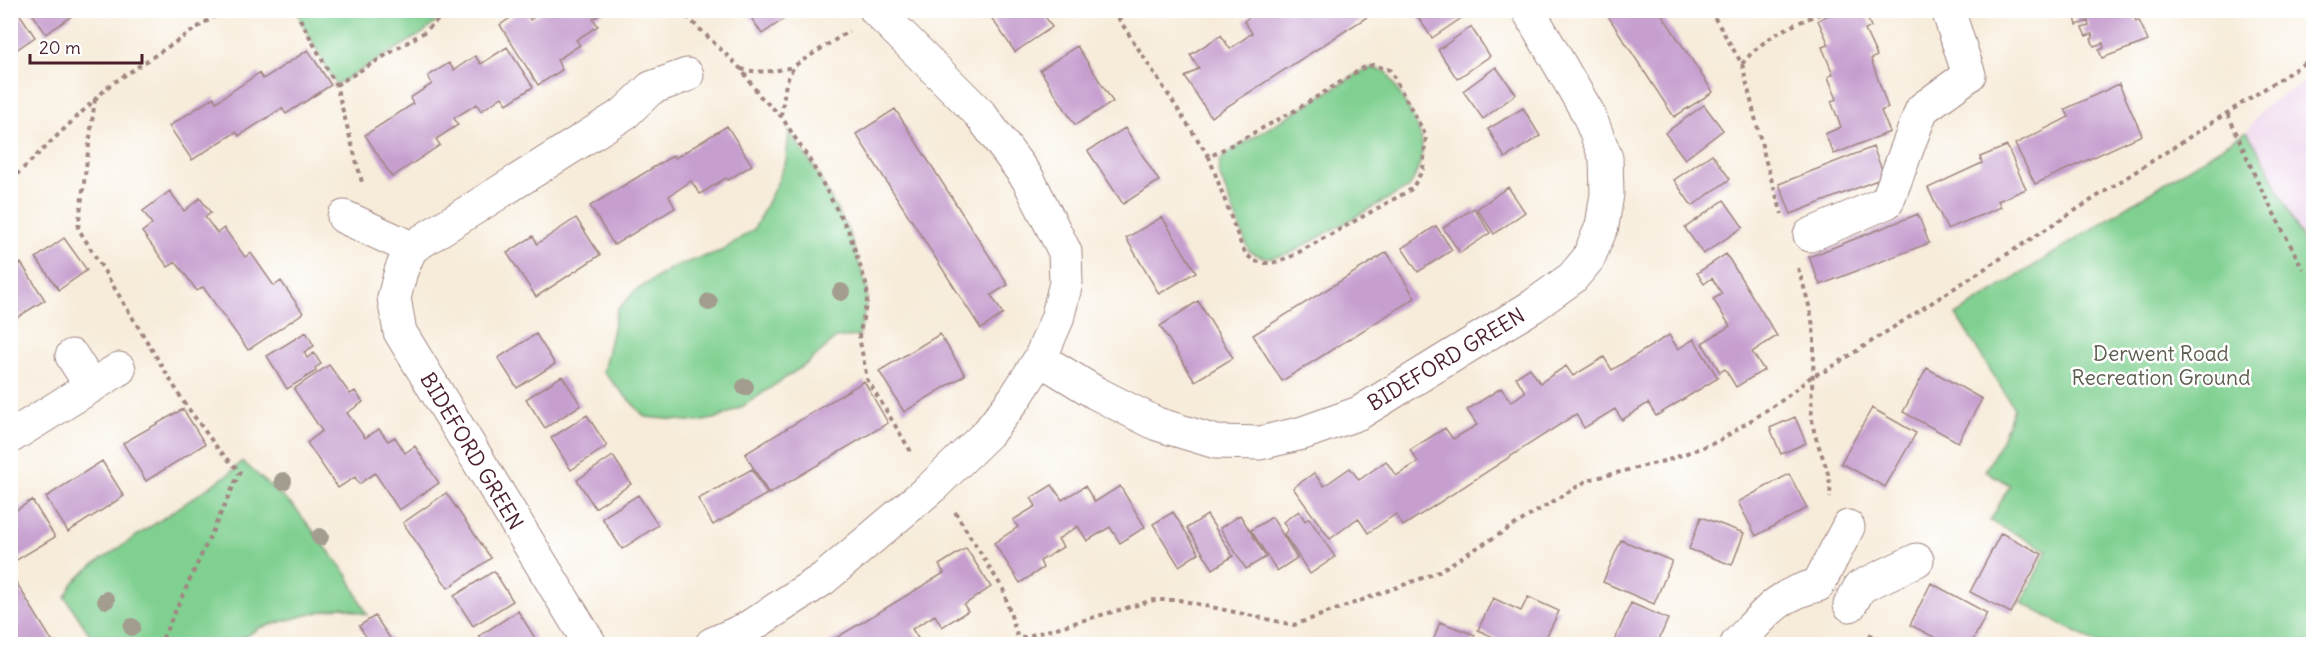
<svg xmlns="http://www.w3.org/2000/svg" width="2324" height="655" viewBox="0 0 2324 655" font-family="Delius,sans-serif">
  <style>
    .built { fill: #ecd1ea }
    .green { fill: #80d091; stroke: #65785e; stroke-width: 1.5 }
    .building { fill: #c69fcf }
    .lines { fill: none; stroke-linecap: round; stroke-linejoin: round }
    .minor-casing { stroke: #a08682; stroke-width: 35 }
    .path { stroke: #a08682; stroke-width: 4; stroke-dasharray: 4.5 4.5; stroke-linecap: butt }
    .minor { stroke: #fff; stroke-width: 33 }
    .tree { fill: #a29d8e }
    .labels { text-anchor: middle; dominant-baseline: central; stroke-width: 5; stroke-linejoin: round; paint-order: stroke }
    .park-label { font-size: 21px; fill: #5d5d4f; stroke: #fff }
    .street-label { font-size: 21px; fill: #4a1f2b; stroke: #fff }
  </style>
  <rect width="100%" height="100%" fill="#fff"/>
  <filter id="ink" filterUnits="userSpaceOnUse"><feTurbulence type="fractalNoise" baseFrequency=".0167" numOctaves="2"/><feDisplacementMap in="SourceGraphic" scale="12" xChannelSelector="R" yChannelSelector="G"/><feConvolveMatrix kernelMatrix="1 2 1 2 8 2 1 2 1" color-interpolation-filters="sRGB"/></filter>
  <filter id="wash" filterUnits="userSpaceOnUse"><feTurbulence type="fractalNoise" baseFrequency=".008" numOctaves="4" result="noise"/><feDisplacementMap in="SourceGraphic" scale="24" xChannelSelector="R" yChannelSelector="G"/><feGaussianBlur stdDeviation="1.35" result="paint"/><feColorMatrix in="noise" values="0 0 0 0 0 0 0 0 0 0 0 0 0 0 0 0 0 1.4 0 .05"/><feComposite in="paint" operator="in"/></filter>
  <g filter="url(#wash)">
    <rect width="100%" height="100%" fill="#f7ecda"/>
    <path class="built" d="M2313,76V264L2270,171L2247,131L2262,109Z"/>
    <path class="green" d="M298,11V10L449,11L423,33L336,85L300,19Z
      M1372,68L1387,72C1398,92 1413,113 1420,134C1426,150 1418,174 1409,187L1291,253C1275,258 1263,260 1249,251L1218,171L1220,161L1226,154L1364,70Z
      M789,131L812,164L849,232L867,287V301L859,336L836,338L808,363L743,406L719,418L698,422L645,417L603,372L617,310L635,291L673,267L721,251L754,229L777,183L786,161Z
      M2247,131L2270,171L2313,264V644H2098L2022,603L2047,550L1990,521L2010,485L1985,471L2002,440L2014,408L1956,315Z
      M242,461L296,509L348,576L367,615L343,607L310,614L259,628L234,644H96L65,597L73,583L92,566L230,473Z"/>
    <g id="blocks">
      <path class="building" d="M10,10H17L35,37L10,54Z
        M30,10H69L72,16L46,34Z
        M522,10H525L530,20L545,10H607L593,19L598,26L576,40L580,45L557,60L562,70L538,85L500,25Z
        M746,10H797L762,34Z
        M986,10H1041L1052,27L1015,52Z
        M1259,10H1287L1289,13L1293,10H1378L1211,117L1185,77L1199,68L1190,55L1221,35L1230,49L1252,33L1244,21Z
        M1413,10H1464L1466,15L1432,38Z
        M1604,10H1659L1713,92L1674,117Z
        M1839,10H1864L1871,27L1865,30L1877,56L1871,59L1888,108L1881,111L1890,132L1834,154L1825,134L1841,127L1831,101L1837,99L1828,77L1833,74L1822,47L1829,45L1818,20Z
        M2073,10H2132L2136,21L2139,20L2148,41L2102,58L2099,50L2104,48L2103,43L2094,46L2091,39L2093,38L2092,34L2086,36L2082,28L2089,26L2088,21L2077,25Z
        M1471,27L1490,56L1457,79L1438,50Z
        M1077,46L1113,102L1075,125L1040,70Z
        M507,47L533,87L507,104L502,97L481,111L477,104L454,118L458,125L436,139L440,145L392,177L365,135L413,104L410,98L432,84L428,76L449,63L454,70L475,56L481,64Z
        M308,50L331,85L286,114L282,108L239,136L236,132L192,160L169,126L214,97L216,102L259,73L263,79Z
        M1496,67L1516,94L1483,119L1463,91Z
        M2119,84L2142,135L2035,184L2015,144L2069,117L2065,109Z
        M1704,105L1723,130L1685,159L1665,133Z
        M1523,108L1540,136L1505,158L1488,129Z
        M895,109L1008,285L991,295L1003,314L981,329L856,134Z
        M727,126L752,165L728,180L726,178L700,194L691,181L669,196L675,208L614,245L590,206L674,155L675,158Z
        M1125,128L1159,181L1123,204L1088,151Z
        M2007,146L2026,189L1998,201L2001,207L1947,229L1928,188L1982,163L1980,157Z
        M1873,147L1885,177L1791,214L1779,184Z
        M1712,154L1730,179L1692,206L1674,180Z
        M1508,187L1525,212L1494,234L1477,209Z
        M170,191L184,211L200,198L211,213L205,217L217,233L224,228L245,257L251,253L274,286L281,281L303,313L248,350L203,287L197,291L176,262L168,267L142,232L152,224L143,211Z
        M1724,200L1743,227L1703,254L1685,228Z
        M1474,208L1490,233L1460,253L1443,228Z
        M1918,214L1929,243L1820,285L1809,257Z
        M1162,217L1196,272L1159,294L1126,238Z
        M576,218L600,255L536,297L507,253L533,236L537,244Z
        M1436,226L1452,250L1418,272L1402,248Z
        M64,238L87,270L59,290L36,258Z
        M1387,252L1415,298L1282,381L1253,335Z
        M1726,254L1777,336L1752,352L1764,370L1736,387L1725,369L1720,372L1702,343L1730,326L1713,299L1722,294L1712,278L1704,284L1697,273Z
        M21,263L45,300L10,322V270Z
        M1198,301L1233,358L1195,381L1160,326Z
        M306,332L314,346L304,352L307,358L314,353L321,364L315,368L316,371L287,389L267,356Z
        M536,334L555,364L517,388L498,358Z
        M940,334L965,375L904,412L879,371Z
        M1669,335L1678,349L1694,339L1718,378L1656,416L1648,403L1622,420L1615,409L1584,428L1576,414L1403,526L1396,514L1368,533L1358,518L1330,539L1293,488L1314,473L1324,486L1350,468L1359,480L1386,461L1396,476L1418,462L1410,450L1445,428L1453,439L1477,425L1467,410L1501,388L1511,402L1525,392L1516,377L1530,368L1540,383L1566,366L1573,376L1604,357L1612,370Z
        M329,365L350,394L355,391L363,402L347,413L365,438L379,429L388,441L395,437L405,453L415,446L439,483L399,510L375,473L359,484L355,477L338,488L307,443L322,431L294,389Z
        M1927,368L1982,399L1958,442L1903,412Z
        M562,376L581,405L545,428L526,399Z
        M864,381L888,423L769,494L745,454Z
        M1872,408L1916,433L1885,487L1841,463Z
        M183,409L205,444L146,481L123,443Z
        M587,415L607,446L571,470L551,438Z
        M1795,417L1806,443L1781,454L1770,428Z
        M613,456L631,484L595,508L577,480Z
        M102,461L124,496L68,532L46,497Z
        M752,469L767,494L713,525L698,499Z
        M1789,474L1807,508L1756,536L1738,502Z
        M1052,485L1062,500L1085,486L1095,502L1120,486L1145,527L1120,543L1110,527L1087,541L1078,526L1058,539L1063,547L1040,561L1043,568L1020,583L994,543L1018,527L1013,520L1036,506L1031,498Z
        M446,493L491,558L448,588L403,523Z
        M638,495L658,525L622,549L602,518Z
        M32,500L55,537L10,564V514Z
        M1299,511L1305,521L1309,518L1335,557L1310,574L1284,534L1288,530L1283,522Z
        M1173,512L1199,553L1179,566L1153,524Z
        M1207,515L1233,556L1213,569L1187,528Z
        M1240,515L1266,557L1246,569L1220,528Z
        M1272,517L1297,558L1277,571L1251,530Z
        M1701,517L1744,533L1732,565L1689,549Z
        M2001,533L2042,554L2011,613L1970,592Z
        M1621,540L1672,561L1654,604L1603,582Z
        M966,548L991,587L964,605L968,611L942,627L935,615L912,629L921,643L918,644H826L944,573L939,565Z
        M494,571L513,601L473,626L454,596Z
        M16,582L54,644H10V586Z
        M1931,583L1987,613L1971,644H1948L1910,625Z
        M1528,597L1559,611L1543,644H1508L1478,630L1493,598L1521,611Z
        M1631,603L1668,619L1657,644H1613Z
        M518,611L535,638L524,644H485L479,636Z
        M375,616L394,644H371L359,626Z
        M1440,622L1475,635L1471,644H1432Z"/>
    </g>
  </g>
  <g filter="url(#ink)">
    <use href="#blocks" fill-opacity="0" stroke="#a08682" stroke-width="1.5"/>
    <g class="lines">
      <g class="minor-casing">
        <path id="minor" d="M344,217L411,248
          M1810,235L1887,202L1922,109L1969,75L1948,10
          M72,356L91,386
          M1040,359L1096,393L1157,424L1216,442L1260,443L1303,433L1359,413L1533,306L1572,278L1588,259L1602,226L1607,194L1606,158L1588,113L1528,10
          M10,437L119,369
          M1850,605L1860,587L1917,560
          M590,644L400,332L394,298L401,271L411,248L625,113L651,88L687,75
          M712,644L746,629L823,579L932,487L988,433L1015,398L1040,359L1057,319L1066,283L1065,252L1028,179L980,114L876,10
          M1737,644C1765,614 1776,595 1818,585L1848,527"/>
      </g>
      <path class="path" d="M298,10L300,19L336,85L363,186
        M680,10L741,69L760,96L781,116L812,164L849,232L867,287V301L859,336L867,379L913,455
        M1113,10L1209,157L1294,111L1363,68L1373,65L1390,70L1426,136L1423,169L1412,189L1292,256L1277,262L1266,263L1254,261L1247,255L1242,247L1209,157
        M1710,10L1742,64L1766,162L1782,214
        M1742,64C1766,34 1795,24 1829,10
        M741,69C760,74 775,71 793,67
        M336,85L423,33L449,10
        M95,99L78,228L185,404L218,449L240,472L160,644
        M2228,114L2259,185L2303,269
        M781,116L786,83L794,66L849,31
        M10,181L110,85L224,10
        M1798,268C1806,294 1815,320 1814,349C1814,371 1810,395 1812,418C1814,446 1833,469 1830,498
        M955,512L1003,589L1018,639L1011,644
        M1869,634L1887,644
        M1020,644L1018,639L1154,600H1179L1294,625L1436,573L1588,480L1668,460L1719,441L1784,399L1812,376L1827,370L2314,57"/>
      <use href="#minor" class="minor"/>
    </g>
    <g class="tree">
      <circle cx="841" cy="292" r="9"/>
      <circle cx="709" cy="302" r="9"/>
      <circle cx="745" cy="387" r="9"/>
      <circle cx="283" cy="481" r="9"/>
      <circle cx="320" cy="537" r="9"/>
      <circle cx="106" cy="600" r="9"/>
      <circle cx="132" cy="627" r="9"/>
    </g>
  </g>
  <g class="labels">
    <g class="park-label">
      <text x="2161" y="353">Derwent Road<tspan x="2161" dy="24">Recreation Ground</tspan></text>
    </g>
    <g class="street-label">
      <text transform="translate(1446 359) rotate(-31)">BIDEFORD GREEN</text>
      <text transform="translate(472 451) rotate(59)">BIDEFORD GREEN</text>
    </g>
  </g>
  <rect width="2324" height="655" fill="none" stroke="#fff" stroke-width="36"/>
  <path d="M30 54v9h112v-9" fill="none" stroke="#4a1f2b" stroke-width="3"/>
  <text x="39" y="54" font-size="18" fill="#4a1f2b" stroke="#ffffff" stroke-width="4.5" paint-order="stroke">20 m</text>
</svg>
